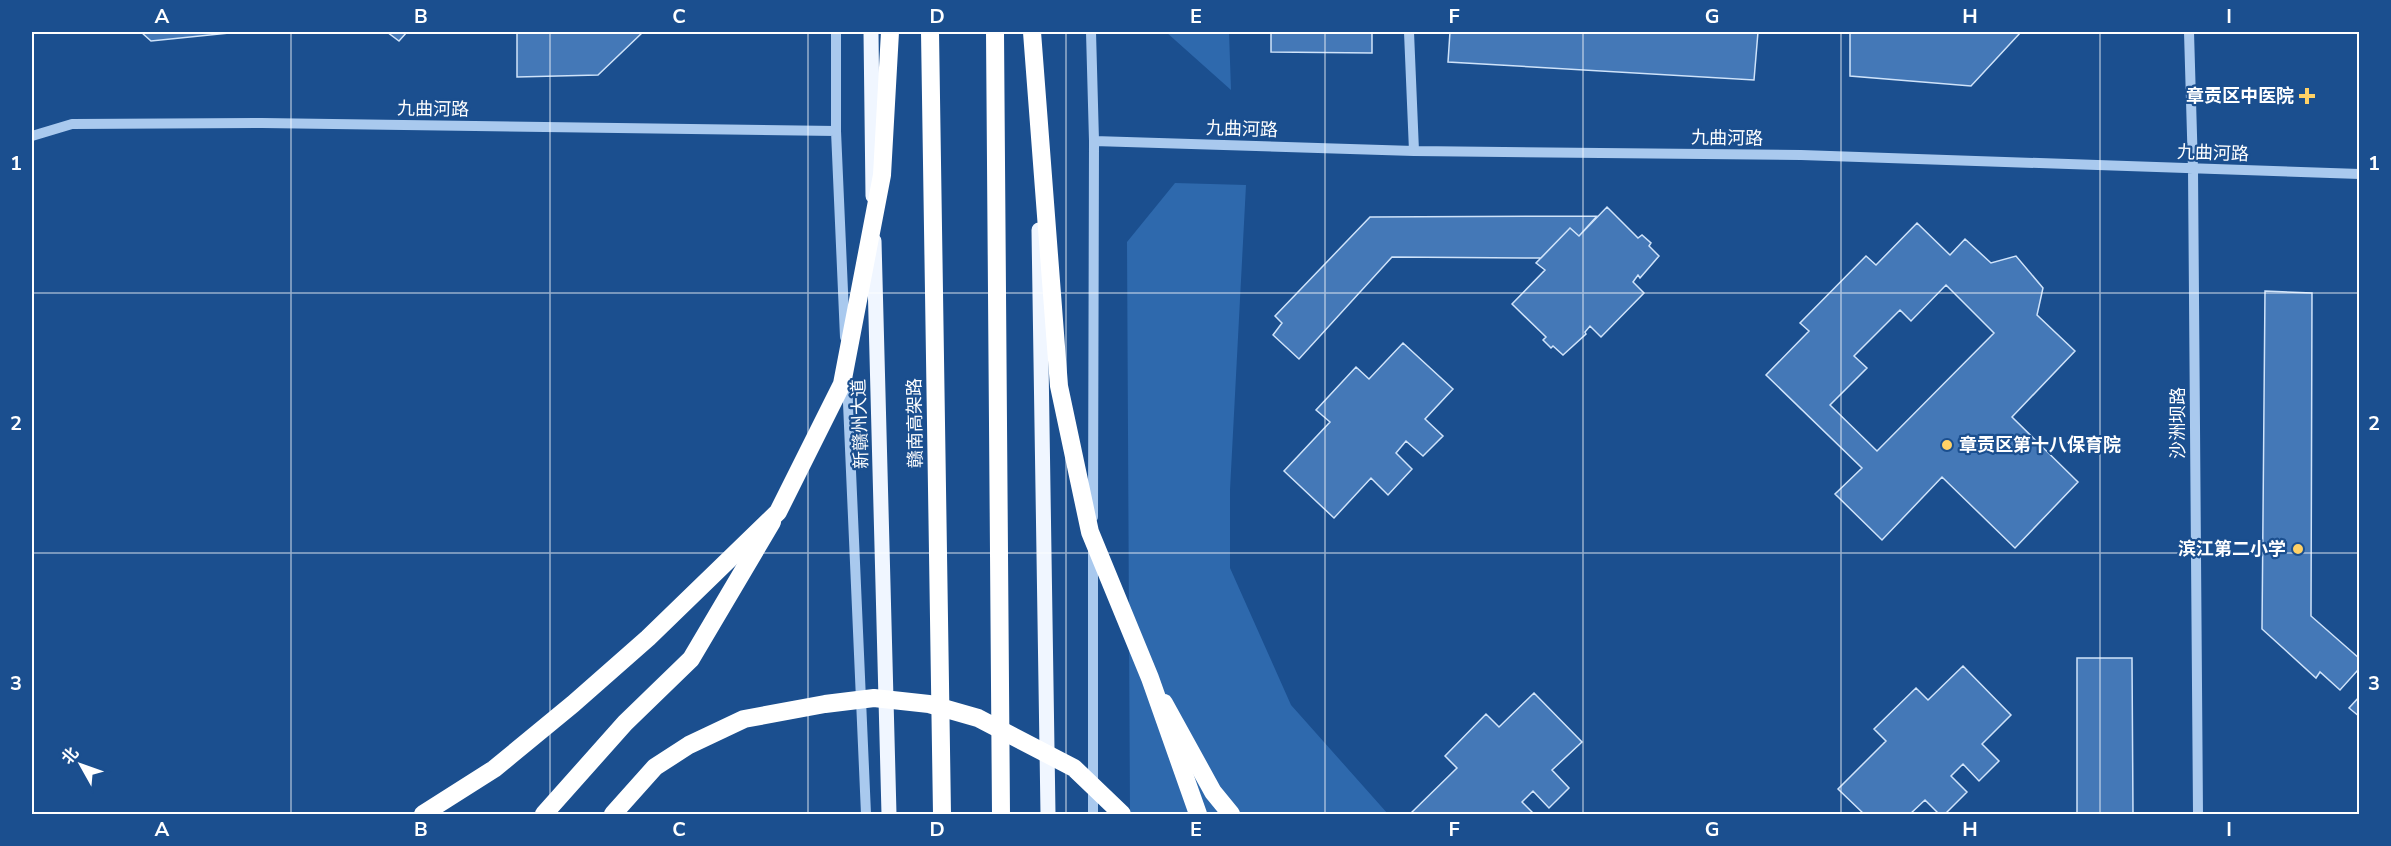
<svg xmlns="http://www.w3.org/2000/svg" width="2391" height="846" viewBox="0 0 2391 846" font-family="'Nunito Sans','Noto Sans SC',sans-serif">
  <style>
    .green { fill: #2e69ad }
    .building { fill: #4478b7; stroke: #cfe3fa; stroke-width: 1.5; fill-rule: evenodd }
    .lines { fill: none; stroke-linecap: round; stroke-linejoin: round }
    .minor { stroke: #a9c9ee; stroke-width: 10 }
    .major { stroke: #f0f6ff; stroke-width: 15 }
    .highway { stroke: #fff; stroke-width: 18 }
    .highway-bridge { stroke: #fff; stroke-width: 18 }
    .grid { fill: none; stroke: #fff; stroke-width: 1.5; stroke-opacity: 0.55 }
    .poi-dot { fill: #ffd166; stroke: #1b4f8f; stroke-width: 2 }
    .labels { text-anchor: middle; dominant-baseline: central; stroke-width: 4.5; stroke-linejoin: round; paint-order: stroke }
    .poi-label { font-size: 18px; font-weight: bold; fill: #fff; stroke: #1b4f8f; text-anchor: end }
    .street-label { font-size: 18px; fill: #fff; stroke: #1b4f8f }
    .neatline { fill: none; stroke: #fff; stroke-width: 2 }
    .grid-label { font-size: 20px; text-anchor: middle; font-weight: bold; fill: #fff }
  </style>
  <rect width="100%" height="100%" fill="#1b4f8f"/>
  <path class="green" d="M1166,32H1229L1231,90Z
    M1175,183L1246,185L1230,490V568L1291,705L1388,814H1130L1127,242Z"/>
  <path class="building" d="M141,32H239L151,41Z
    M387,32H407L399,41Z
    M517,32H643L598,75L517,77Z
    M1271,32H1372V53L1271,52Z
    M1450,32H1758L1754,80L1448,62Z
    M1850,32H2021L1971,86L1850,76Z
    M1607,207L1638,238L1642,235L1651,243L1649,246L1659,256L1640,278L1638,275L1633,282L1644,293L1601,337L1590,326L1585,332L1586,334L1563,355L1553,346L1551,348L1543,340L1546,337L1512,304L1545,270L1536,263L1570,228L1579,236Z
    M1597,216L1579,236L1570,228L1541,258L1392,257L1299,359L1273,335L1282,323L1275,316L1370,217Z
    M1917,223L1950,255L1965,239L1991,263L2016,256L2043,288L2037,315L2075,351L2012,417L2078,482L2015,548L1942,477L1882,540L1835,494L1862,468L1766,375L1809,331L1800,323L1866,256L1876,265ZM1946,285L1994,333L1877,451L1830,405L1867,368L1854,356L1900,310L1911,321Z
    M2265,291L2312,293L2311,616L2360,659V674L2357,671L2340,690L2320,672L2316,678L2262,629Z
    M1403,343L1453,389L1425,419L1443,436L1423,456L1406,441L1396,453L1412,469L1388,495L1371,478L1334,518L1284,471L1330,422L1316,410L1356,367L1369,379Z
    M2077,658H2132L2133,814H2077Z
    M1963,666L2011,715L1982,744L1999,761L1979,781L1963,764L1951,776L1967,792L1945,814H1939L1925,800L1910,814H1864L1838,789L1886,741L1874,729L1916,688L1928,700Z
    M1534,693L1582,742L1552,770L1569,788L1549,808L1533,791L1522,802L1534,814H1410L1457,768L1445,756L1486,714L1499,727Z
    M2360,696V717L2349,708Z"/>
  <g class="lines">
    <path class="minor" d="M836,32V131L845,337
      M1091,32L1094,141L1093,517
      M1409,32L1414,151
      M2189,32L2193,169L2198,814
      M32,136L72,124L262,123L836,131
      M1094,141L1414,151L1801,155L2360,174
      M847,380L866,814
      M1093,814V551"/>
    <path class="major" d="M871,32L873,196
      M1039,230L1048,814
      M874,241L889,814"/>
    <path class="highway" d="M930,32L942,814
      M995,32L1001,814
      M1164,703L1213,792L1231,814
      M544,814L625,723L691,659L772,522"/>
    <path class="highway-bridge" d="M1032,32L1059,386L1090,532L1150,678L1198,814
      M423,814L494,769L573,704L648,638L778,512L842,384L882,175L890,32
      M613,814L655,767L689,745L744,719L825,704L874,698L929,704L978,718L1074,768L1122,814"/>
  </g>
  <path class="grid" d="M291,32V814M550,32V814M808,32V814M1066,32V814M1325,32V814M1583,32V814M1841,32V814M2100,32V814M32,293H2360M32,553H2360"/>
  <g class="poi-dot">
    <path d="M2304 87h6v6h6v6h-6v6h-6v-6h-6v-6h6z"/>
    <circle cx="1947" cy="445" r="6"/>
    <circle cx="2298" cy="549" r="6"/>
  </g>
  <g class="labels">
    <g class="poi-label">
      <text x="2294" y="96">章贡区中医院</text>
      <text x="1959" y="445" text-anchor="start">章贡区第十八保育院</text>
      <text x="2286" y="549">滨江第二小学</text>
    </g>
    <g class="street-label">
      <text transform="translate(433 109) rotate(1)">九曲河路</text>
      <text transform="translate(1242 129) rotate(2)">九曲河路</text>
      <text transform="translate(1727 138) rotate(1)">九曲河路</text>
      <text transform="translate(2213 153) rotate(2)">九曲河路</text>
      <text transform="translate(915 423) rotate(-91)">赣南高架路</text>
      <text transform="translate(2178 423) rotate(-90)">沙洲坝路</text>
      <text transform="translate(860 424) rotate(-92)">新赣州大道</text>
    </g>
  </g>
  <rect width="2391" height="846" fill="none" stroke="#1b4f8f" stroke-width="66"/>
  <g transform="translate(81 765) rotate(310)" stroke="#1b4f8f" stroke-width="4.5" paint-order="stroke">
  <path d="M0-4.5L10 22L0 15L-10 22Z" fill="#ffffff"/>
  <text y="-9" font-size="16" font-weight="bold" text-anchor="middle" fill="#ffffff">北</text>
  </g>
  <rect x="33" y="33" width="2325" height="780" class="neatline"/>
  <g class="grid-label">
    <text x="162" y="23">A</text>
    <text x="421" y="23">B</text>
    <text x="679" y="23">C</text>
    <text x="937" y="23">D</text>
    <text x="1196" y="23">E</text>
    <text x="1454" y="23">F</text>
    <text x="1712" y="23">G</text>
    <text x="1970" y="23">H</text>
    <text x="2229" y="23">I</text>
    <text x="16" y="170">1</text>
    <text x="2374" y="170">1</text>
    <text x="16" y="430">2</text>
    <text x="2374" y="430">2</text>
    <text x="16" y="690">3</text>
    <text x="2374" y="690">3</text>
    <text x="162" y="836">A</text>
    <text x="421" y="836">B</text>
    <text x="679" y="836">C</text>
    <text x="937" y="836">D</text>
    <text x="1196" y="836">E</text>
    <text x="1454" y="836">F</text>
    <text x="1712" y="836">G</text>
    <text x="1970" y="836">H</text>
    <text x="2229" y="836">I</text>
  </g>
</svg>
